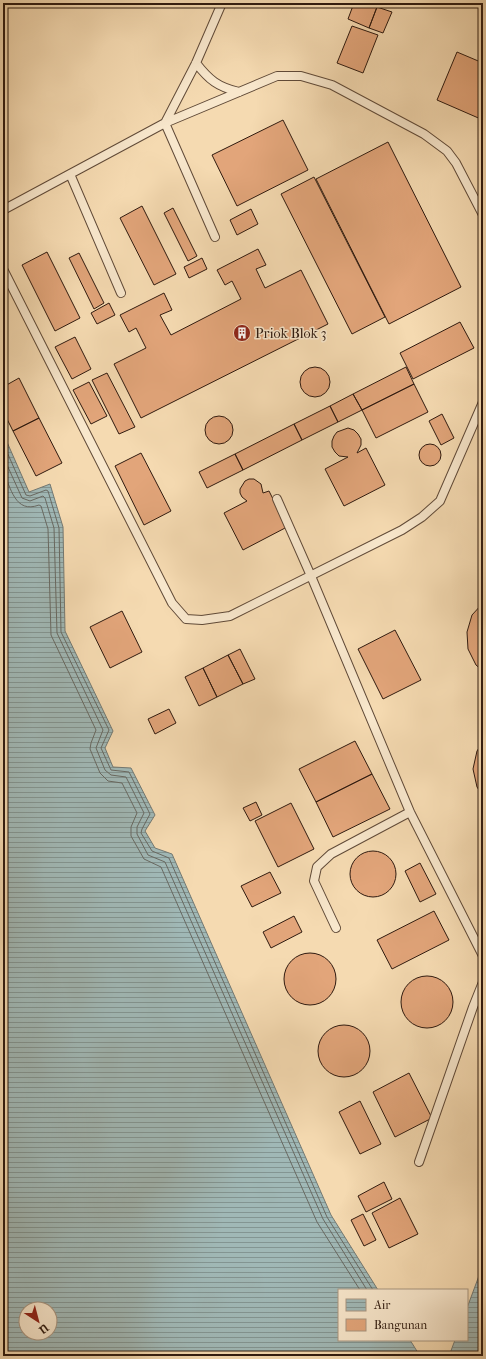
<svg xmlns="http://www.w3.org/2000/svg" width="486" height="1359" viewBox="0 0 486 1359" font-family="'IM FELL French Canon',serif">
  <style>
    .water { fill: url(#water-rules); stroke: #737973; fill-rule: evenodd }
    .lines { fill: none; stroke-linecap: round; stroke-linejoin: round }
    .shore { stroke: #686962; stroke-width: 1 }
    .building { fill: #e2a57a; stroke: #2f1a0f }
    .lane-casing { stroke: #604a38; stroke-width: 10 }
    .lane { stroke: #f8e7cc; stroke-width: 8 }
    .labels { text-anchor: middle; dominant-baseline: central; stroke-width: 3; stroke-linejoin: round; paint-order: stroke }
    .poi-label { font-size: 14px; fill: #2f1a0f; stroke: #f8e7cc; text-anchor: start }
  </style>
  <defs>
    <pattern id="water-rules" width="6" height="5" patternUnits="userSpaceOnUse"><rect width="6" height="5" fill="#a0b8b6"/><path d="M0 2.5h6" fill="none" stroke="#839592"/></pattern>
  </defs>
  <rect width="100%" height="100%" fill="#f5dab1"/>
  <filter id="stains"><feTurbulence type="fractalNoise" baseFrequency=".005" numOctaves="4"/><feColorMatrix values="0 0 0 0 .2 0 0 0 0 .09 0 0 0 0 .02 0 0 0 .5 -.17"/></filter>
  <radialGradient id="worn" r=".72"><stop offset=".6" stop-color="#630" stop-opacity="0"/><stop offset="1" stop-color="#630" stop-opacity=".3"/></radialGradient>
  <path class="water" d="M3,433L29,492L50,484L63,527L65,631L113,731L105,748L113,767L131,768L155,815L145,831L155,848L172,854L331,1215L378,1290H339V1340H410L420,1356H3ZM26,1309H50V1333H26Z
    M483,1265V1356H449L455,1340H467V1308Z"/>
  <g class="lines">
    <path class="shore" d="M3,443L26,495L30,496L46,490L48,491L59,528L61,632L109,730L101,748L111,770L129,772L150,814L142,829L141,833L152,851L169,858L327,1217L373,1290
      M3,456L22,498L30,501L43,496L45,498L54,528L57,633L103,730L96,748L105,770L111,775L126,777L144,813L137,827V834L148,855L165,862L323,1219L367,1290
      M3,471C11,488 15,514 39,505L41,506L48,529L51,635L96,730L91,743L90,749L100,773L108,781L122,783L137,813L131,827V836L144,859L161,867L317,1222L360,1290"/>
  </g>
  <path class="building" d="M354,3H368L377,7L369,28L348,19Z
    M377,7L392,12L383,33L369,28Z
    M352,26L378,35L363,73L337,63Z
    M457,52L483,63V120L437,100Z
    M283,120L308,170L237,206L212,155Z
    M388,142L461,287L389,324L316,179Z
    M314,177L385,317L352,334L281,194Z
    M142,206L176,274L154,285L120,218Z
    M173,208L197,256L188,261L164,213Z
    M251,209L258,224L237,235L230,220Z
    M258,249L266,265L256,269L265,288L301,270L328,324L141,418L114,364L146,348L136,328L129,332L120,315L164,293L172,310L160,315L171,335L241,299L232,281L225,285L217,270Z
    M47,252L80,318L55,331L22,265Z
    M79,253L104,303L94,309L69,258Z
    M202,258L207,269L189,278L184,267Z
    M109,303L115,315L97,324L91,313Z
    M460,322L474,348L413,379L400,353Z
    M75,337L91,369L72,379L55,347Z
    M300 382a15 15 0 1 1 30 0a15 15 0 1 1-30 0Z
    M406,367L414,384L362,410L353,394Z
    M107,373L135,427L119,434L92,380Z
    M19,378L39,418L13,431L3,411V387Z
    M89,382L107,416L91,424L73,390Z
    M414,384L428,412L376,438L362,410Z
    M353,394L362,410L338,422L330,406Z
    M330,406L338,422L302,440L294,424Z
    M442,414L454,438L441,445L429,421Z
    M205 430a14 14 0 1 1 28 0a14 14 0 1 1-28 0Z
    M39,418L62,463L36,476L13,431Z
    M294,424L302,440L243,470L235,454Z
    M348,428L354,430L358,434L361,439V445L357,453L366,448L385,485L344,506L325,469L348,457L339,456L335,452L332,447V441L334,436L337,432Z
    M419 455a11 11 0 1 1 22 0a11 11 0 1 1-22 0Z
    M141,453L171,511L144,525L115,466Z
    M235,454L243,470L207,488L199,472Z
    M249,479H254L261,484L263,493L269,491L287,527L243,550L224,513L247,501L242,497L240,493V489L245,481Z
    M483,603V671L476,665L468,649L467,632L472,615Z
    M122,611L142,652L110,668L90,627Z
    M395,630L421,680L383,699L358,649Z
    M240,649L255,679L243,684L228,655Z
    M228,655L243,684L217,697L203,668Z
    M203,668L217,697L199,706L185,677Z
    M169,709L176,723L155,734L148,719Z
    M355,741L372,774L316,802L299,769Z
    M483,742V796L477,787L473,769L477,751Z
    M372,774L390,809L333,837L316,802Z
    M256,802L262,815L250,821L243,808Z
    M291,803L314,849L278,867L255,821Z
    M350 874a23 23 0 1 1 46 0a23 23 0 1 1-46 0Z
    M420,863L436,894L420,902L405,871Z
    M270,872L281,893L252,907L241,886Z
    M434,911L449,940L392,969L377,940Z
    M294,916L302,932L271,948L263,932Z
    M284 979a26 26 0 1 1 52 0a26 26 0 1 1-52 0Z
    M401 1002a26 26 0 1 1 52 0a26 26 0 1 1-52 0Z
    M318 1051a26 26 0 1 1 52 0a26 26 0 1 1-52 0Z
    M409,1073L432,1118L395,1137L373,1092Z
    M360,1101L381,1144L360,1154L339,1112Z
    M384,1182L392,1199L366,1212L358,1196Z
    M400,1198L418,1234L389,1248L372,1213Z
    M363,1214L376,1240L364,1246L351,1220Z"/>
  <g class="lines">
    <g class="lane-casing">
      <path id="lane" d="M196,63C209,80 218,87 239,92
        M165,123L196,63L222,3
        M165,123L215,237
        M70,174L121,293
        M3,210L165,123L277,76H301L332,85L424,134L447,151L456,163L483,215
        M3,269L172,603L186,619L202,620L230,616L402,530L422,517L440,501L483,402
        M277,499L311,576L410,812L483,956
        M336,928L314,881L317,867L331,854L410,812
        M419,1162L473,1007L483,982"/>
    </g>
    <use href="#lane" class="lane"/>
  </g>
  <defs>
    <g id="building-disc" transform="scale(0.9)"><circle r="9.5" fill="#8f2418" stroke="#f8e7cc"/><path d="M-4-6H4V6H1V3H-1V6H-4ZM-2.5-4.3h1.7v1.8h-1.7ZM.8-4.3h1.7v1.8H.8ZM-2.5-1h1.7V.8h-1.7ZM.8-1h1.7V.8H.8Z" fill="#fff"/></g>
  </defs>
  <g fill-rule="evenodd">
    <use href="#building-disc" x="242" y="333"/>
  </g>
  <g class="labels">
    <g class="poi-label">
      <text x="255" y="333">Priok Blok 3</text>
    </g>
  </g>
  <rect width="486" height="1359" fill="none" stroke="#f5dab1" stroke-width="16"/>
  <rect x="4" y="4" width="478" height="1351" fill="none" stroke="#2f1a0f" stroke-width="2"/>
  <rect x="8" y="8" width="470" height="1343" fill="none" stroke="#2f1a0f"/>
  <rect x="338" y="1289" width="130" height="52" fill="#f8e7cc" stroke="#a89580"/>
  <rect x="346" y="1299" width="20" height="12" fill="url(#water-rules)" stroke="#a89580"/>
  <text x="374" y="1309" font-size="12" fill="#2f1a0f">Air</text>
  <rect x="346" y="1319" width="20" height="12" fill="#e2a57a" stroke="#a89580"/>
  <text x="374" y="1329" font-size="12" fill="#2f1a0f">Bangunan</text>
  <g transform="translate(38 1321) rotate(144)"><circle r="19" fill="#f8e7cc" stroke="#a89580"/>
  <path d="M0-3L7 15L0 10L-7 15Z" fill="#8f2418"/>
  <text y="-6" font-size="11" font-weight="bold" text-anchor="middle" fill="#2f1a0f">U</text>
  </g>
  <rect width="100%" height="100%" filter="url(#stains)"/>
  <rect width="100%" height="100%" fill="url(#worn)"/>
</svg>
